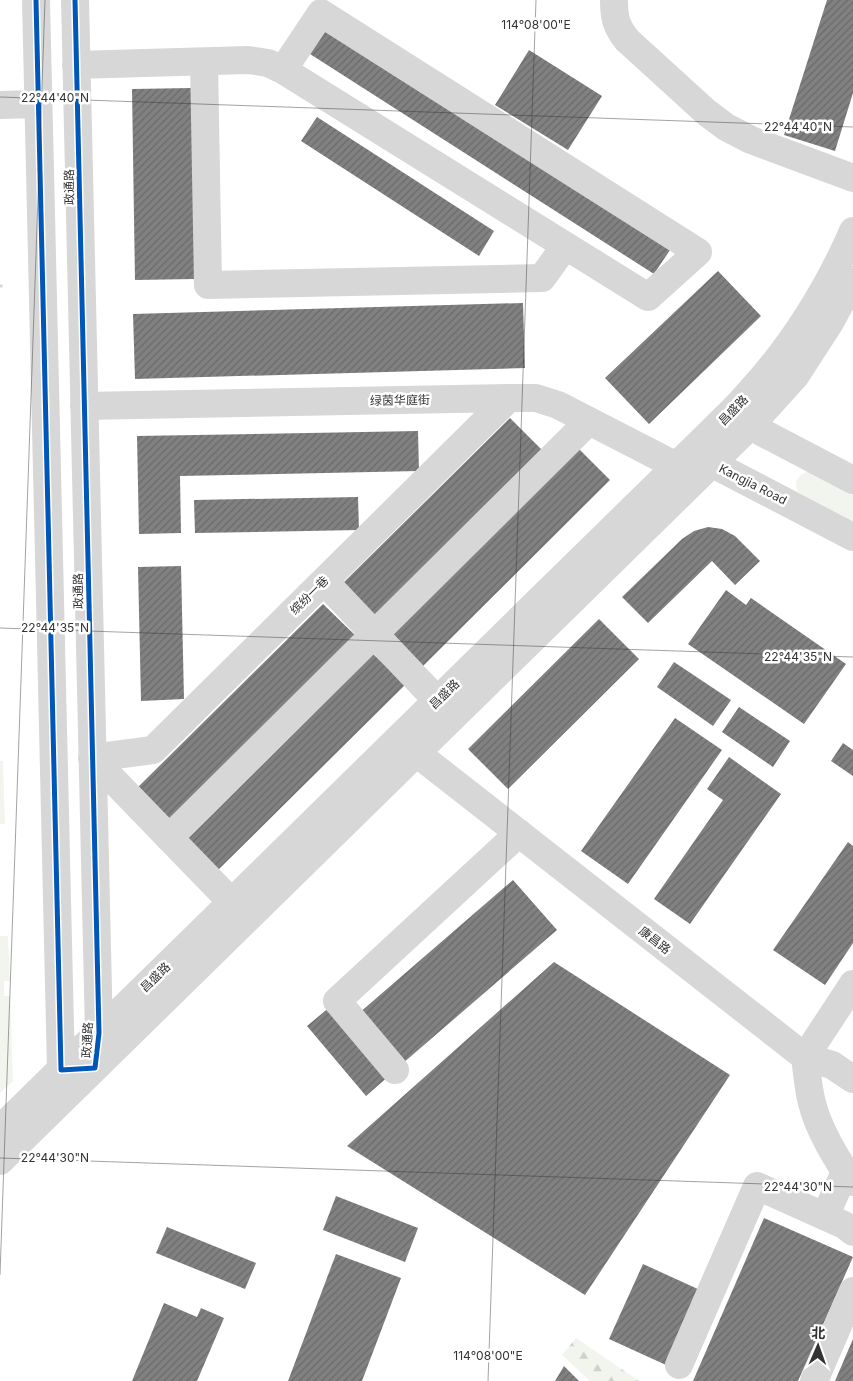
<svg xmlns="http://www.w3.org/2000/svg" width="853" height="1381" viewBox="0 0 853 1381" font-family="Inter,'Noto Sans SC',sans-serif">
  <style>
    .grass { fill: #f1f5ed }
    .forest { fill: url(#forest-firs) }
    .building { fill: url(#building-hatch) }
    .lines { fill: none; stroke-linecap: round; stroke-linejoin: round }
    .path { stroke: #d6d6d6; stroke-width: 3; stroke-dasharray: 2.5 2.5; stroke-linecap: butt }
    .minor { stroke: #d7d7d7; stroke-width: 28 }
    .cycleway-casing { stroke: #fff; stroke-width: 8 }
    .cycleway { stroke: #0057b8; stroke-width: 5 }
    .ticks { fill: none; stroke: #333; stroke-width: 1; stroke-opacity: 0.45 }
    .labels { text-anchor: middle; dominant-baseline: central; stroke-width: 5; stroke-linejoin: round; paint-order: stroke }
    .street-label { font-size: 12px; fill: #333; stroke: #fff }
    .ticks-label { font-size: 12px; text-anchor: middle; fill: #333; stroke: #fff; stroke-width: 5; stroke-linejoin: round; paint-order: stroke }
  </style>
  <defs>
    <pattern id="forest-firs" width="22" height="20" patternUnits="userSpaceOnUse" patternTransform="scale(1.25)"><rect width="22" height="20" fill="#f1f5ed"/><path d="M5 1l3.5 6h-7zM16 11l3.5 6h-7z" fill="#cfd2cc"/></pattern>
    <pattern id="building-hatch" width="6" height="6" patternUnits="userSpaceOnUse" patternTransform="scale(1.25)"><rect width="6" height="6" fill="#818181"/><path d="M-1 1l2-2M0 6l6-6M5 7l2-2" fill="none" stroke="#6a6a6a"/></pattern>
  </defs>
  <rect width="100%" height="100%" fill="#fff"/>
  <path class="grass" d="M808,472L853,492V521L798,492C793,482 798,474 808,472Z
    M0,761H3L5,824H0Z
    M0,936H8L10,981H4V996H10L13,1081L0,1093Z"/>
  <path class="forest" d="M576,1338L639,1381H590L562,1355Z"/>
  <path class="building" d="M827,0H853V93L835,151L784,135Z
    M326,30L670,250L654,274L310,54Z
    M529,50L602,96L568,150L495,105Z
    M192,88L195,279L135,280L132,89Z
    M317,117L494,231L479,256L301,141Z
    M718,271L761,316L649,424L605,378Z
    M523,303L525,368L135,379L133,314Z
    M510,418L545,453L376,620L341,585Z
    M418,431L419,471L180,476L181,533L139,534L137,436Z
    M576,446L610,480L423,666L388,631Z
    M358,497L359,530L195,533L194,500Z
    M708,527L722,529L735,536L760,561L735,585L712,561L648,623L622,597L682,539L694,531Z
    M181,566L184,699L141,701L138,567Z
    M726,590L746,605L751,598L846,664L804,724L688,644Z
    M323,604L358,638L171,824L136,789Z
    M599,619L639,659L508,789L468,749Z
    M370,651L405,685L217,871L183,836Z
    M674,662L731,700L713,726L657,687Z
    M739,707L790,741L773,767L722,732Z
    M675,718L722,750L628,884L581,851Z
    M843,743L853,750V776L831,761Z
    M729,757L781,794L690,924L654,899L723,800L707,789Z
    M848,842L853,846V943L825,985L773,950Z
    M513,880L557,930L402,1064L358,1014Z
    M554,962L730,1075L585,1295L347,1146Z
    M331,1006L390,1075L366,1096L307,1026Z
    M336,1196L418,1228L405,1262L323,1230Z
    M764,1218L853,1257L798,1381H693Z
    M167,1227L256,1263L245,1289L156,1253Z
    M336,1254L401,1278L362,1381H288Z
    M643,1264L700,1290L666,1365L609,1339Z
    M164,1303L197,1317L201,1308L224,1318L197,1381H132Z
    M853,1339V1381H835Z
    M564,1366L579,1381H555Z"/>
  <g class="lines">
    <path class="path" d="M0,286H5"/>
    <path class="minor" d="M36,0L61,1070L95,1068L99,1033L75,0
      M614,0C614,18 616,26 627,40L706,112L726,127L751,140L853,178
      M204,62L208,285L542,278L565,246
      M76,65L248,60L268,63L283,70L648,297L698,252L321,13L283,70
      M0,105L38,104
      M84,406L509,398H536L558,405L692,474
      M853,480L750,426L713,430L711,463L853,537
      M324,581L450,714
      M401,741L805,1057C807,1072 808,1088 812,1103C818,1128 837,1161 853,1182
      M92,758L153,750L509,398
      M92,758L245,916
      M169,838L589,421
      M853,984L805,1057L832,1065L853,1079
      M395,1070L337,1001L519,833
      M0,1129L713,430C725,418 737,407 748,394C791,348 828,289 853,231
      M0,1161L750,426L796,375L829,324L853,280
      M825,1216L845,1172
      M679,1365L757,1186L844,1225L853,1232
      M814,1381L853,1291"/>
    <g class="cycleway-casing">
      <path id="cycleway" d="M36,0L61,1070L95,1068L99,1033L75,0"/>
    </g>
    <use href="#cycleway" class="cycleway"/>
  </g>
  <path class="ticks" d="M0,97L853,127M0,628L853,657M0,1158L853,1187M0,1275L45,0M488,1381L536,0"/>
  <g class="labels">
    <g class="street-label">
      <text transform="translate(69 187) rotate(-91)">政通路</text>
      <text transform="translate(400 400) rotate(-1)">绿茵华庭街</text>
      <text transform="translate(733 410) rotate(-46)">昌盛路</text>
      <text transform="translate(753 484) rotate(27)">Kangjia Road</text>
      <text transform="translate(78 591) rotate(-91)">政通路</text>
      <text transform="translate(309 595) rotate(-45)">缤纷一巷</text>
      <text transform="translate(444 694) rotate(-44)">昌盛路</text>
      <text transform="translate(655 940) rotate(38)">康昌路</text>
      <text transform="translate(155 977) rotate(-44)">昌盛路</text>
      <text transform="translate(87 1040) rotate(-87)">政通路</text>
    </g>
  </g>
  <g class="ticks-label">
    <text x="536" y="29">114°08'00"E</text>
    <text x="55" y="102">22°44'40"N</text>
    <text x="798" y="131">22°44'40"N</text>
    <text x="55" y="632">22°44'35"N</text>
    <text x="798" y="661">22°44'35"N</text>
    <text x="55" y="1162">22°44'30"N</text>
    <text x="798" y="1191">22°44'30"N</text>
    <text x="488" y="1360">114°08'00"E</text>
  </g>
  <g transform="translate(818 1346) rotate(2)" stroke="#ffffff" stroke-width="4" paint-order="stroke">
  <path d="M0-4L9 19L0 12L-9 19Z" fill="#333333"/>
  <text y="-8" font-size="14" font-weight="bold" text-anchor="middle" fill="#333333">北</text>
  </g>
</svg>
